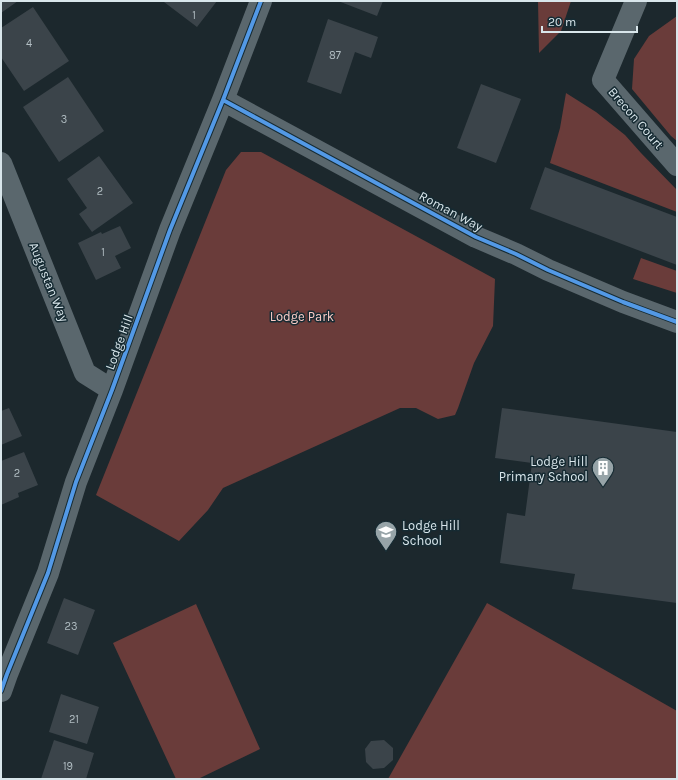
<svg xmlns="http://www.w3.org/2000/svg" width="678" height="780" viewBox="0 0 678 780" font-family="Karla,sans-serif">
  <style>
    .green { fill: #6a3c3a }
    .building { fill: #3b444a }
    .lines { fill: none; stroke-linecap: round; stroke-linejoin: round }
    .minor { stroke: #5a676d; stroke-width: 22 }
    .cycleway-casing { stroke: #162b33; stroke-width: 6 }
    .cycleway { stroke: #5399e6; stroke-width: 4 }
    .labels { text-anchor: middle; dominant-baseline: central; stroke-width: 3; stroke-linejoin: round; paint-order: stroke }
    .number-label { font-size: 11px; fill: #b2bec3 }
    .street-label { font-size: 13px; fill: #d9e6eb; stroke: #162b33 }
    .park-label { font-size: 13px; fill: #fcccc7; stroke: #162b33 }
    .poi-label { font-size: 13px; fill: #d9e6eb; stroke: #162b33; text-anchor: end }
  </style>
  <rect width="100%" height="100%" fill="#1c282d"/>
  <path class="green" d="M538,1H571L561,31L539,53Z
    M677,16V141L671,136L632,89L634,59L649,36Z
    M566,93L596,112L625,135L641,153L677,190V212L550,163L560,128Z
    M241,152H261L495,279L493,326L474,363L458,408L455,415L438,419L416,408H400L223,488L208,510L179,541L96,495L226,170Z
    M641,258L677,271V293L633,279Z
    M487,603L677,711V779H388Z
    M196,604L260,749L198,779H176L113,643Z"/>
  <path class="building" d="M1,1H18L1,13Z
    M165,1H217L197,27L164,2Z
    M338,1H383L377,16Z
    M33,7L69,61L24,91L1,57V28Z
    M328,19L378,37L371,58L355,52L341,94L307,82Z
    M68,77L104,131L59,162L23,107Z
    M481,84L521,99L496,163L457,148Z
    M99,156L133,203L92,232L79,214L87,208L67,179Z
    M545,167L677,217V265L530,209Z
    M120,226L131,248L115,256L121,268L96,280L78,243L101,232L102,234Z
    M9,408L22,436L1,445V411Z
    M502,408L677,432V603L572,589L575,574L500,563L507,513L525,516L532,463L495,458Z
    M24,452L38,485L18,493L19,497L1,505V461Z
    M64,598L95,610L78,655L47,643Z
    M61,694L99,707L87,744L49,732Z
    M54,740L94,753L86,779H41Z
    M384,740L393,748V760L384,768L373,769L366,762L365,749L371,741Z"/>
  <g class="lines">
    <path class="minor" d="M636,1L603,80L677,165
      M223,100L476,237L516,254L548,270L623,302L677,322
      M1,163L85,373L112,390
      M1,691L7,674L48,573L76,482L112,390L170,230L223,100L261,1"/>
    <g class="cycleway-casing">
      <path id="cycleway" d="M223,100L476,237L516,254L548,270L623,302L677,322
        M1,691L7,674L48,573L76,482L112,390L170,230L223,100L261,1"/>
    </g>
    <use href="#cycleway" class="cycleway"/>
  </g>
  <defs>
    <g id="building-pin" transform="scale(1.15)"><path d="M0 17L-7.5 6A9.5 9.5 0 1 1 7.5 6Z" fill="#97a4a8" stroke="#162b33"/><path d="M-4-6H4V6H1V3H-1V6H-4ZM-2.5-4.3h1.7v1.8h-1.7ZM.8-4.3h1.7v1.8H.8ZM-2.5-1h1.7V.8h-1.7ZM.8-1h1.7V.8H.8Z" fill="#fff"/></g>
    <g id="school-pin" transform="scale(1.15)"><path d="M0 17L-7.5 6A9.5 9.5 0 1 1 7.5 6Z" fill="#97a4a8" stroke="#162b33"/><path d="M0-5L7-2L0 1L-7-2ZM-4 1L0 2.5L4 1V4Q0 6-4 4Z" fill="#fff"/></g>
  </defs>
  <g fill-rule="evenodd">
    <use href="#building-pin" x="603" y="468"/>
    <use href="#school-pin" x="386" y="532"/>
  </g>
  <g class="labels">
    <g class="number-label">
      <text x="194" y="15">1</text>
      <text x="29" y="43">4</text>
      <text x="335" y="55">87</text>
      <text x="64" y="119">3</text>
      <text x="100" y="191">2</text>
      <text x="103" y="252">1</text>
      <text x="17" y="473">2</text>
      <text x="71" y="626">23</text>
      <text x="74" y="719">21</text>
      <text x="68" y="766">19</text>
    </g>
    <g class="street-label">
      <text transform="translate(636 118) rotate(49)">Brecon Court</text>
      <text transform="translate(451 211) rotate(28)">Roman Way</text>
      <text transform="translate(49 282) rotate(68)">Augustan Way</text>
      <text transform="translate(119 342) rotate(-70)">Lodge Hill</text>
    </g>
    <g class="park-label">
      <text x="302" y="316">Lodge Park</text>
    </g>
    <g class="poi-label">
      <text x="588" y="461">Lodge Hill<tspan x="588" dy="15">Primary School</tspan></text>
      <text x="402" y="525" text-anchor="start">Lodge Hill<tspan x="402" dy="15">School</tspan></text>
    </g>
  </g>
  <rect width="678" height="780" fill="none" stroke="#d9e6eb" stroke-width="4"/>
  <path d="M542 26v6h95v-6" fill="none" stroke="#d9e6eb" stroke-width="2"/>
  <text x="548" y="26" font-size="12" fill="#d9e6eb" stroke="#162b33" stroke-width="3" paint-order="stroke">20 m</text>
</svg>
